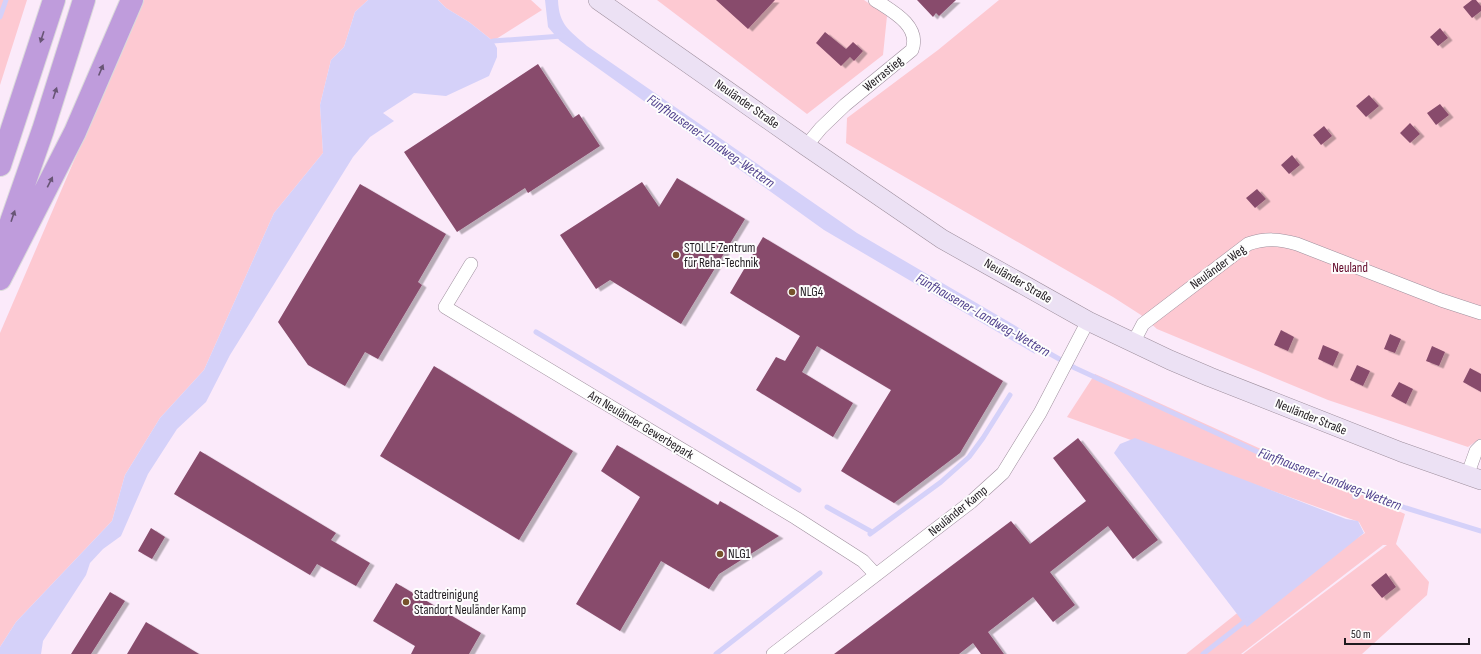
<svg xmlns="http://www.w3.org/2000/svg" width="1481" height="654" viewBox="0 0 1481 654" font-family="'Sofia Sans Condensed',sans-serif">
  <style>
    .green { fill: #fdc9d2 }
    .water { fill: #d5d1f9 }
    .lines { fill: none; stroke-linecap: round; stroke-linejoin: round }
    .stream { stroke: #d5d1f9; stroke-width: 5 }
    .building { fill: #884c6c; filter: url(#shadow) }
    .street-casing { stroke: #9e8f9d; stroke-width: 14 }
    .secondary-casing { stroke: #9e8f9d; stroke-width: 20 }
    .highway-casing { stroke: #dbdbdb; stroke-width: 24 }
    .street { stroke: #fff; stroke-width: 13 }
    .secondary { stroke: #ece1f4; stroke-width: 19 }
    .highway { stroke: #bf9cdc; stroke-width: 22 }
    .oneway { fill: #685575 }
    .poi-dot { fill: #76522c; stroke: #fdfdfd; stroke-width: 1.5 }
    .labels { text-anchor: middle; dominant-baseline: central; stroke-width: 4; stroke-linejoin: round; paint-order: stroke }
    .street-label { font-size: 13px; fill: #201b20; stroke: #fdfdfd }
    .poi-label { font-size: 13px; fill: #201b20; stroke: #fdfdfd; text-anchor: start }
    .park-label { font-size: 13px; fill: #5f0426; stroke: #fdfdfd }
    .water-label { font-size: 14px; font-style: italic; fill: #50418d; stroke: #fdfdfd }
  </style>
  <defs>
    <filter id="shadow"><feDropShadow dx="4.5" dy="2.5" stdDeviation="0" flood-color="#0004"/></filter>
  </defs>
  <rect width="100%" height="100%" fill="#fbeafa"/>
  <path class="green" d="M0,0H27L0,85Z
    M143,0H368L355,12L344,47L331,60L320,105L323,153L274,213L204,370L160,418L125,475L112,521L16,622L0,647V333Z
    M438,0H531L542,10L493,41L469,22L446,8Z
    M657,0H864L887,16L883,55L807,114Z
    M999,0H1481V440L1479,439L1468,447L1328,400L1157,329L1141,315L1113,297L846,143L847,118L938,50Z
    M1095,374L1405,514L1396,544L1429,582L1427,595L1362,654H1243L1387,545H1383L1241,654H1186L1236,614L1365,533L1359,522L1067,417Z"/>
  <path class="water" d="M368,0H438L446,8L469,22L493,41L497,48V57L489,76L446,96L414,93L383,113L394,121L370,137L353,157L230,355L206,402L177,429L148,474L121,536L103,549L90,563L86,575L43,641L41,654H0V647L16,622L112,521L125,475L160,418L204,370L274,213L323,153L320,105L331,60L344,47L355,12Z
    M545,0H558C559,25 569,30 587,46L857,233L1026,332L1035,354L824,230L560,41L548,27Z
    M1135,438L1346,519L1358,521L1364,533L1247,627L1114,453L1120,444Z"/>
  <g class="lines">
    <path class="stream" d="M0,17L6,0
      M493,41L562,36
      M536,332L799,490
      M1024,339L1075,368L1286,465L1406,508L1481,531
      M1355,497L1359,490
      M827,507L872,532
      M870,534L941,482L969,457L983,438L1010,395
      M716,654L820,573
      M1203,654L1248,619"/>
  </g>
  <path class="building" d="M716,0H775L748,29Z
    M917,0H956L939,16L936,13L933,17Z
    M1472,0H1476L1481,6V11L1472,18L1463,7Z
    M1440,28L1448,38L1438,46L1430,37Z
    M825,32L846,49L853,42L863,51L854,61L850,57L841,66L816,43Z
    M538,64L573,118L579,114L600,146L528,193L525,188L457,232L404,152Z
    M1369,95L1379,106L1366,117L1356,106Z
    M1440,104L1449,115L1436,125L1427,113Z
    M1410,123L1420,134L1410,143L1400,133Z
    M1324,126L1332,136L1321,145L1313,135Z
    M1292,155L1300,165L1289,174L1281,165Z
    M677,178L745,219L681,324L610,280L596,289L560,235L642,182L659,207Z
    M360,184L446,234L418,282L422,285L378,359L365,352L345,386L308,365L278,322Z
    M1257,189L1266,199L1255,208L1246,198Z
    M763,237L1003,381L960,453L894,503L841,471L891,390L817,346L802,372L853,403L833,437L756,390L776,357L785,361L800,336L730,293Z
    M1281,330L1294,337L1288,351L1274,345Z
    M1390,334L1401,339L1395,353L1384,349Z
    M1323,345L1339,352L1333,366L1318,359Z
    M1432,346L1445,352L1439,366L1426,361Z
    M1357,365L1370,371L1363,386L1350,380Z
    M434,366L573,451L519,540L380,456Z
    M1470,368L1481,374V392L1463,382Z
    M1399,382L1413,389L1406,404L1391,396Z
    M1078,438L1158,540L1133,559L1108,526L1050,572L1075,605L1053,622L1033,597L988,632L1004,654H981L973,643L959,654H834L1011,521L1030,544L1086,501L1053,458Z
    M617,445L718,505L720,501L779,536L719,574L709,589L661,561L620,631L576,604L640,497L601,471Z
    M200,451L336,533L331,540L370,563L356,586L317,564L310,575L174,494Z
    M151,528L165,537L152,559L138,551Z
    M1386,573L1396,587L1382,598L1371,585Z
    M396,583L481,633L469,654H411L415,646L373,621Z
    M110,592L125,601L91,654H71Z
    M146,622L199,654H127Z"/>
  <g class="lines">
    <g class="street-casing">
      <path id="street" d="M806,146L821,128L845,105L912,50C921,26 892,11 875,0
        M471,264L445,307L796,518L863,561L876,575
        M1133,343L1143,324L1248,244C1266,238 1279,239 1297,244L1441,300L1481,313
        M1467,476L1476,451L1481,446
        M773,654L971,502L1003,473L1040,413L1088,321"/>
    </g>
    <g class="secondary-casing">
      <path id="secondary" d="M598,0L806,146L942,239L1088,321L1170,360L1210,377L1401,452L1481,480"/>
    </g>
    <g class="highway-casing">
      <path id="highway" d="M0,165L54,0
        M0,253L43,130L84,0
        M0,279L75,132L132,0"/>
    </g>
    <use href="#street" class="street"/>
    <use href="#secondary" class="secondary"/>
    <use href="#highway" class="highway"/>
  </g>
  <defs><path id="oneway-solid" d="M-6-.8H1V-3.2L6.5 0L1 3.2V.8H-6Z"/></defs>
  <g class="oneway">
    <use href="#oneway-solid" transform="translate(42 37) rotate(108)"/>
    <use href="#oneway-solid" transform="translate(101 70) rotate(-67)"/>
    <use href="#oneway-solid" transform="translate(55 93) rotate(-72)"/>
    <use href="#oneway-solid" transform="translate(50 182) rotate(-63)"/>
    <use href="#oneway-solid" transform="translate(13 216) rotate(-71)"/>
  </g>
  <g class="poi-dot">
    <circle cx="676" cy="255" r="4"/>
    <circle cx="792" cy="292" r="4"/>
    <circle cx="720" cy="554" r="4"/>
    <circle cx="406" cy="602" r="4"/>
  </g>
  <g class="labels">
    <g class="street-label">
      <text transform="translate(883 74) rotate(-39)">Werrastieg</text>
      <text transform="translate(747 104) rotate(35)">Neuländer Straße</text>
      <text transform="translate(1218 267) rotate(-36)">Neuländer Weg</text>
      <text transform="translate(1018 281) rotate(30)">Neuländer Straße</text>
      <text transform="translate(1311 417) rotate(22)">Neuländer Straße</text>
      <text transform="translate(641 425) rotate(31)">Am Neuländer Gewerbepark</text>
      <text transform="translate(958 511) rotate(-39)">Neuländer Kamp</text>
    </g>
    <g class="poi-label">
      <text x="684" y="248">STOLLE Zentrum<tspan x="684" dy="15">für Reha-Technik</tspan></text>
      <text x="800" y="292">NLG4</text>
      <text x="728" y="554">NLG1</text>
      <text x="414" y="595">Stadtreinigung<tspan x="414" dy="15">Standort Neuländer Kamp</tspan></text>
    </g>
    <g class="park-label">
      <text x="1350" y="268">Neuland</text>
    </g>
    <g class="water-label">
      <text transform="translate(711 141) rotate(35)">Fünfhausener-Landweg-Wettern</text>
      <text transform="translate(983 315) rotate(30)">Fünfhausener-Landweg-Wettern</text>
      <text transform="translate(1330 479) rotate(21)">Fünfhausener-Landweg-Wettern</text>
    </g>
  </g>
  <path d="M1345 638v6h124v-6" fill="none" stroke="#201b20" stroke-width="2"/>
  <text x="1351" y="638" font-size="12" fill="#201b20" stroke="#fdfdfd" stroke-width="3" paint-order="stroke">50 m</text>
</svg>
